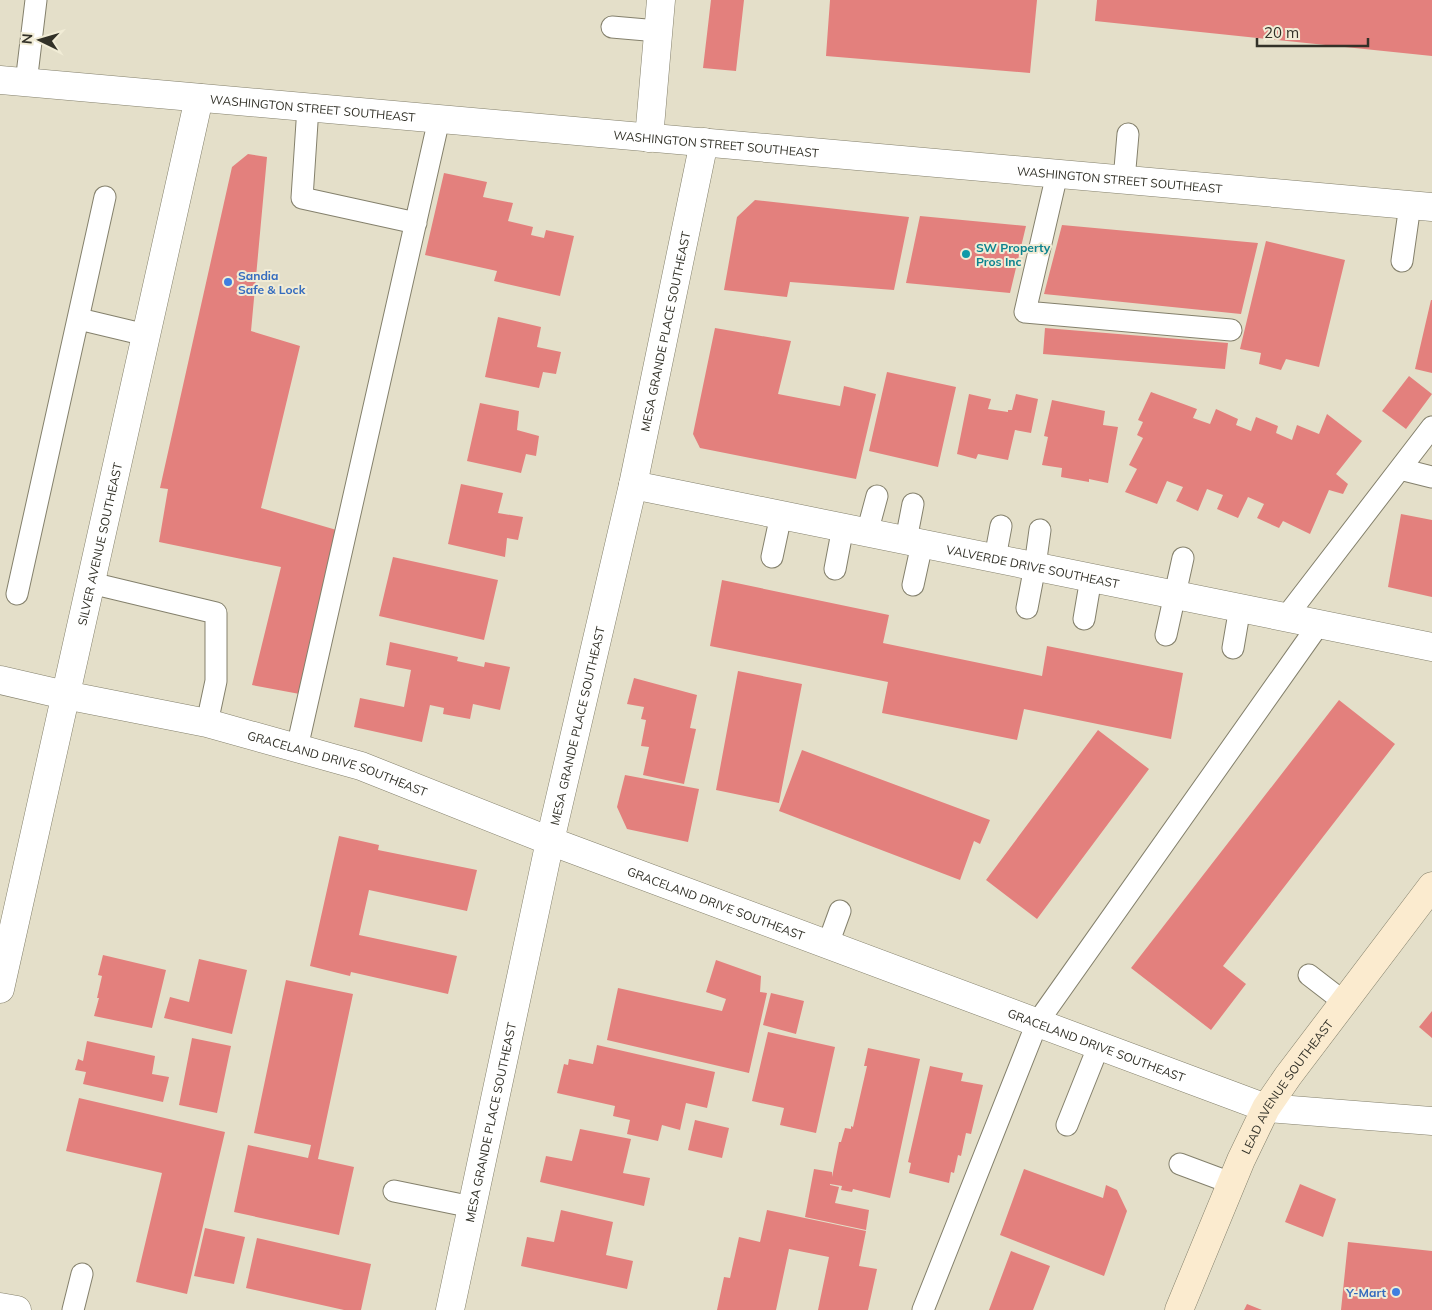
<svg xmlns="http://www.w3.org/2000/svg" width="1432" height="1310" viewBox="0 0 1432 1310" font-family="Mulish,sans-serif">
  <style>
    .building { fill: #e3807d }
    .lines { fill: none; stroke-linecap: round; stroke-linejoin: round }
    .service-casing { stroke: #84806c; stroke-width: 23 }
    .minor-casing { stroke: #84806c; stroke-width: 29 }
    .tertiary-casing { stroke: #84806c; stroke-width: 29 }
    .secondary-casing { stroke: #84806c; stroke-width: 29 }
    .service { stroke: #fff; stroke-width: 21 }
    .minor { stroke: #fff; stroke-width: 28 }
    .tertiary { stroke: #fff; stroke-width: 28 }
    .secondary { stroke: #fbebcf; stroke-width: 28 }
    .culture-dot { fill: #0f9aa8; stroke: #f1ecd6; stroke-width: 2 }
    .shop-dot { fill: #3f7fe0; stroke: #f1ecd6; stroke-width: 2 }
    .labels { text-anchor: middle; dominant-baseline: central; stroke-width: 4; stroke-linejoin: round; paint-order: stroke }
    .street-label { font-size: 12px; fill: #323128; stroke: #f1ecd6 }
    .culture-label { font-size: 12px; font-weight: bold; fill: #0d838f; stroke: #f1ecd6; text-anchor: start }
    .shop-label { font-size: 12px; font-weight: bold; fill: #366cbe; stroke: #f1ecd6; text-anchor: start }
  </style>
  <rect width="100%" height="100%" fill="#e4dfc9"/>
  <path class="building" d="M711,0H744L736,71L703,68Z
    M830,0H1037L1030,73L826,56Z
    M1097,0H1432V56L1095,21Z
    M248,154L267,157L251,331L300,346L261,508L340,531L305,695L252,685L281,567L159,542L168,489L160,488L232,167Z
    M444,173L487,182L483,197L513,203L508,221L533,227L531,235L544,238L546,230L574,236L560,296L494,281L497,271L425,255Z
    M755,200L909,217L894,290L790,282L787,297L724,290L737,217Z
    M920,216L1026,226L1010,293L906,283Z
    M1062,225L1258,243L1241,314L1044,294Z
    M1266,241L1345,260L1319,367L1286,359L1281,370L1259,364L1261,353L1240,349Z
    M1431,300H1432V373L1415,369Z
    M498,317L541,327L537,347L561,352L556,374L543,372L539,388L485,377Z
    M715,328L791,341L778,394L840,406L844,386L876,394L856,479L700,448L693,434Z
    M1045,328L1228,343L1225,369L1043,354Z
    M887,372L956,387L938,467L869,451Z
    M1409,376L1432,394L1406,429L1382,411Z
    M1151,392L1197,409L1193,418L1210,424L1216,409L1238,419L1236,425L1251,431L1256,417L1278,426L1276,433L1292,440L1297,425L1319,434L1327,414L1362,441L1336,474L1348,484L1343,494L1329,490L1310,534L1283,521L1279,528L1257,518L1264,504L1248,497L1238,518L1217,509L1223,495L1207,489L1198,511L1176,501L1183,487L1167,481L1157,504L1125,492L1137,469L1129,465L1143,438L1137,435L1143,422L1138,420Z
    M969,394L991,399L988,409L1008,412V410H1012L1016,394L1038,399L1031,433L1015,430L1008,460L978,454L976,459L957,454Z
    M1052,400L1105,411L1103,425L1118,427L1108,483L1089,479V482L1061,477L1062,468L1042,465L1048,437L1044,436Z
    M480,403L519,411L517,430L539,436L536,456L526,454L521,473L467,461Z
    M461,484L503,493L498,513L523,517L518,540L507,538L505,557L448,544Z
    M1401,514L1432,520V597L1388,587Z
    M393,557L498,580L484,640L379,616Z
    M722,580L889,615L883,643L1042,676L1047,646L1183,673L1171,739L1024,709L1017,740L882,713L888,682L710,646Z
    M390,642L458,657L457,661L484,667L485,662L510,667L500,710L473,704L470,719L443,714L444,708L430,705L422,742L354,727L360,698L404,707L411,670L386,665Z
    M738,671L802,684L779,803L716,790Z
    M634,678L697,695L690,728L696,729L684,784L643,775L649,747L641,746L646,720L641,719L644,707L627,704Z
    M1339,700L1395,744L1223,966L1246,984L1211,1030L1131,968Z
    M1098,730L1149,769L1037,919L986,880Z
    M802,750L990,820L980,844L974,841L960,880L779,811Z
    M625,775L699,789L688,842L627,829L617,807Z
    M339,836L379,845L378,850L477,870L467,911L369,890L359,935L457,956L448,994L351,972L350,976L310,966Z
    M103,955L166,970L152,1028L94,1016L99,998H97L102,976L98,975Z
    M199,959L247,970L232,1034L164,1018L170,997L189,1002Z
    M716,960L761,976L760,992L767,993L749,1073L607,1040L618,988L722,1011L726,999L706,992Z
    M286,980L353,994L318,1159L354,1167L339,1235L234,1212L248,1145L308,1158L311,1145L254,1133Z
    M771,993L804,1001L796,1034L763,1025Z
    M1432,1011V1038L1419,1027Z
    M768,1032L835,1047L816,1133L780,1125L784,1108L752,1101Z
    M192,1038L231,1046L217,1113L179,1105Z
    M87,1041L155,1056L152,1074L169,1077L163,1102L83,1084L86,1072L75,1070L78,1059L83,1061Z
    M597,1045L715,1072L707,1108L686,1103L680,1130L662,1125L658,1141L627,1134L630,1120L613,1116L615,1106L557,1093L564,1064L568,1065L569,1059L593,1064Z
    M868,1048L920,1059L890,1198L853,1189L852,1192L841,1190L842,1186L830,1184V1185L839,1187L835,1203L869,1210L866,1230L805,1217L814,1169L832,1172V1177L839,1142H841L845,1128L851,1129V1126L853,1127L867,1066H864Z
    M930,1066L963,1073L961,1081L983,1085L971,1134L966,1133L961,1156L958,1155L954,1173L951,1172L949,1183L909,1173L911,1163L908,1162Z
    M79,1098L225,1132L187,1294L136,1282L162,1173L66,1151Z
    M695,1120L729,1128L722,1158L688,1150Z
    M580,1129L631,1139L623,1173L650,1178L644,1206L540,1182L546,1156L572,1161Z
    M1024,1169L1103,1198L1106,1185L1117,1190L1127,1211L1104,1276L1000,1235Z
    M1300,1184L1336,1199L1323,1237L1285,1222Z
    M561,1210L613,1222L606,1255L633,1261L627,1289L521,1266L527,1237L554,1242Z
    M767,1210L866,1231L859,1266L877,1269L868,1310H818L829,1257L789,1249L776,1310H717L724,1277L730,1278L739,1237L760,1242Z
    M205,1228L245,1237L234,1284L194,1276Z
    M257,1238L371,1264L361,1310H344L246,1288Z
    M1348,1242L1432,1251V1310H1341Z
    M1011,1251L1050,1266L1033,1310H989Z
    M1247,1304L1262,1310H1244Z"/>
  <g class="lines">
    <g class="service-casing">
      <path id="service" d="M612,27L658,31
        M26,83L36,0
        M308,107L302,198L416,223
        M1057,174L1025,312L1231,330
        M1124,180L1128,134
        M1402,261L1410,205
        M79,319L146,335
        M1400,469L1432,477
        M867,533L877,496
        M906,540L913,504
        M772,557L781,515
        M995,558L1001,526
        M835,569L843,527
        M91,583L216,613V681L207,723
        M913,585L922,544
        M17,594L105,197
        M1027,608L1035,566L1040,530
        M1286,617L1432,427
        M1084,619L1091,578
        M1166,635L1183,558
        M1233,648L1240,607
        M297,748L439,119
        M828,944L840,911
        M1309,975L1344,1002
        M1067,1125L1099,1045
        M1180,1164L1231,1183
        M394,1191L472,1207
        M73,1310L82,1274
        M923,1310L1037,1023L1319,624"/>
    </g>
    <g class="minor-casing">
      <g id="minor">
        <path d="M649,138L661,0"/>
        <path id="s1" d="M633,485L1432,647"/>
        <path id="s2" d="M0,680L65,695L207,723L361,766L550,841L1266,1108L1432,1121"/>
        <path id="s3" d="M0,989L199,98"/>
        <path d="M0,1307L17,1310"/>
        <path id="s4" d="M450,1310L550,841L633,485L704,142"/>
      </g>
    </g>
    <g class="tertiary-casing">
      <g id="tertiary">
        <path id="s5" d="M0,80L1432,207"/>
      </g>
    </g>
    <g class="secondary-casing">
      <g id="secondary">
        <path id="s6" d="M1179,1310L1241,1160L1266,1108L1288,1076L1432,886"/>
      </g>
    </g>
    <use href="#service" class="service"/>
    <use href="#minor" class="minor"/>
    <use href="#tertiary" class="tertiary"/>
    <use href="#secondary" class="secondary"/>
  </g>
  <circle class="culture-dot" cx="966" cy="254" r="5"/>
  <g class="shop-dot">
    <circle cx="228" cy="282" r="5"/>
    <circle cx="1396" cy="1292" r="5"/>
  </g>
  <g class="labels">
    <g class="street-label">
      <text stroke="none"><textPath href="#s5" startOffset="314">WASHINGTON STREET SOUTHEAST</textPath></text>
      <text stroke="none"><textPath href="#s5" startOffset="719">WASHINGTON STREET SOUTHEAST</textPath></text>
      <text stroke="none"><textPath href="#s5" startOffset="1124">WASHINGTON STREET SOUTHEAST</textPath></text>
      <text stroke="none"><textPath href="#s4" startOffset="1002">MESA GRANDE PLACE SOUTHEAST</textPath></text>
      <text stroke="none"><textPath href="#s3" startOffset="456">SILVER AVENUE SOUTHEAST</textPath></text>
      <text stroke="none"><textPath href="#s1" startOffset="408">VALVERDE DRIVE SOUTHEAST</textPath></text>
      <text stroke="none"><textPath href="#s4" startOffset="598">MESA GRANDE PLACE SOUTHEAST</textPath></text>
      <text stroke="none"><textPath href="#s2" startOffset="348">GRACELAND DRIVE SOUTHEAST</textPath></text>
      <text stroke="none"><textPath href="#s2" startOffset="752">GRACELAND DRIVE SOUTHEAST</textPath></text>
      <text stroke="none"><textPath href="#s2" startOffset="1158">GRACELAND DRIVE SOUTHEAST</textPath></text>
      <text stroke="none"><textPath href="#s6" startOffset="249">LEAD AVENUE SOUTHEAST</textPath></text>
      <text stroke="none"><textPath href="#s4" startOffset="192">MESA GRANDE PLACE SOUTHEAST</textPath></text>
    </g>
    <g class="culture-label">
      <text x="976" y="247">SW Property<tspan x="976" dy="14">Pros Inc</tspan></text>
    </g>
    <g class="shop-label">
      <text x="238" y="275">Sandia<tspan x="238" dy="14">Safe &amp; Lock</tspan></text>
      <text x="1386" y="1292" text-anchor="end">Y-Mart</text>
    </g>
  </g>
  <g transform="translate(40 40) rotate(275)" stroke="#f1ecd6" stroke-width="4" paint-order="stroke">
  <path d="M0-4L9 19L0 12L-9 19Z" fill="#323128"/>
  <text y="-8" font-size="14" font-weight="bold" text-anchor="middle" fill="#323128">N</text>
  </g>
  <path d="M1257 38v8h111v-8" fill="none" stroke="#323128" stroke-width="2.5"/>
  <text x="1264" y="38" font-size="15" fill="#323128" stroke="#f1ecd6" stroke-width="4" paint-order="stroke">20 m</text>
</svg>
